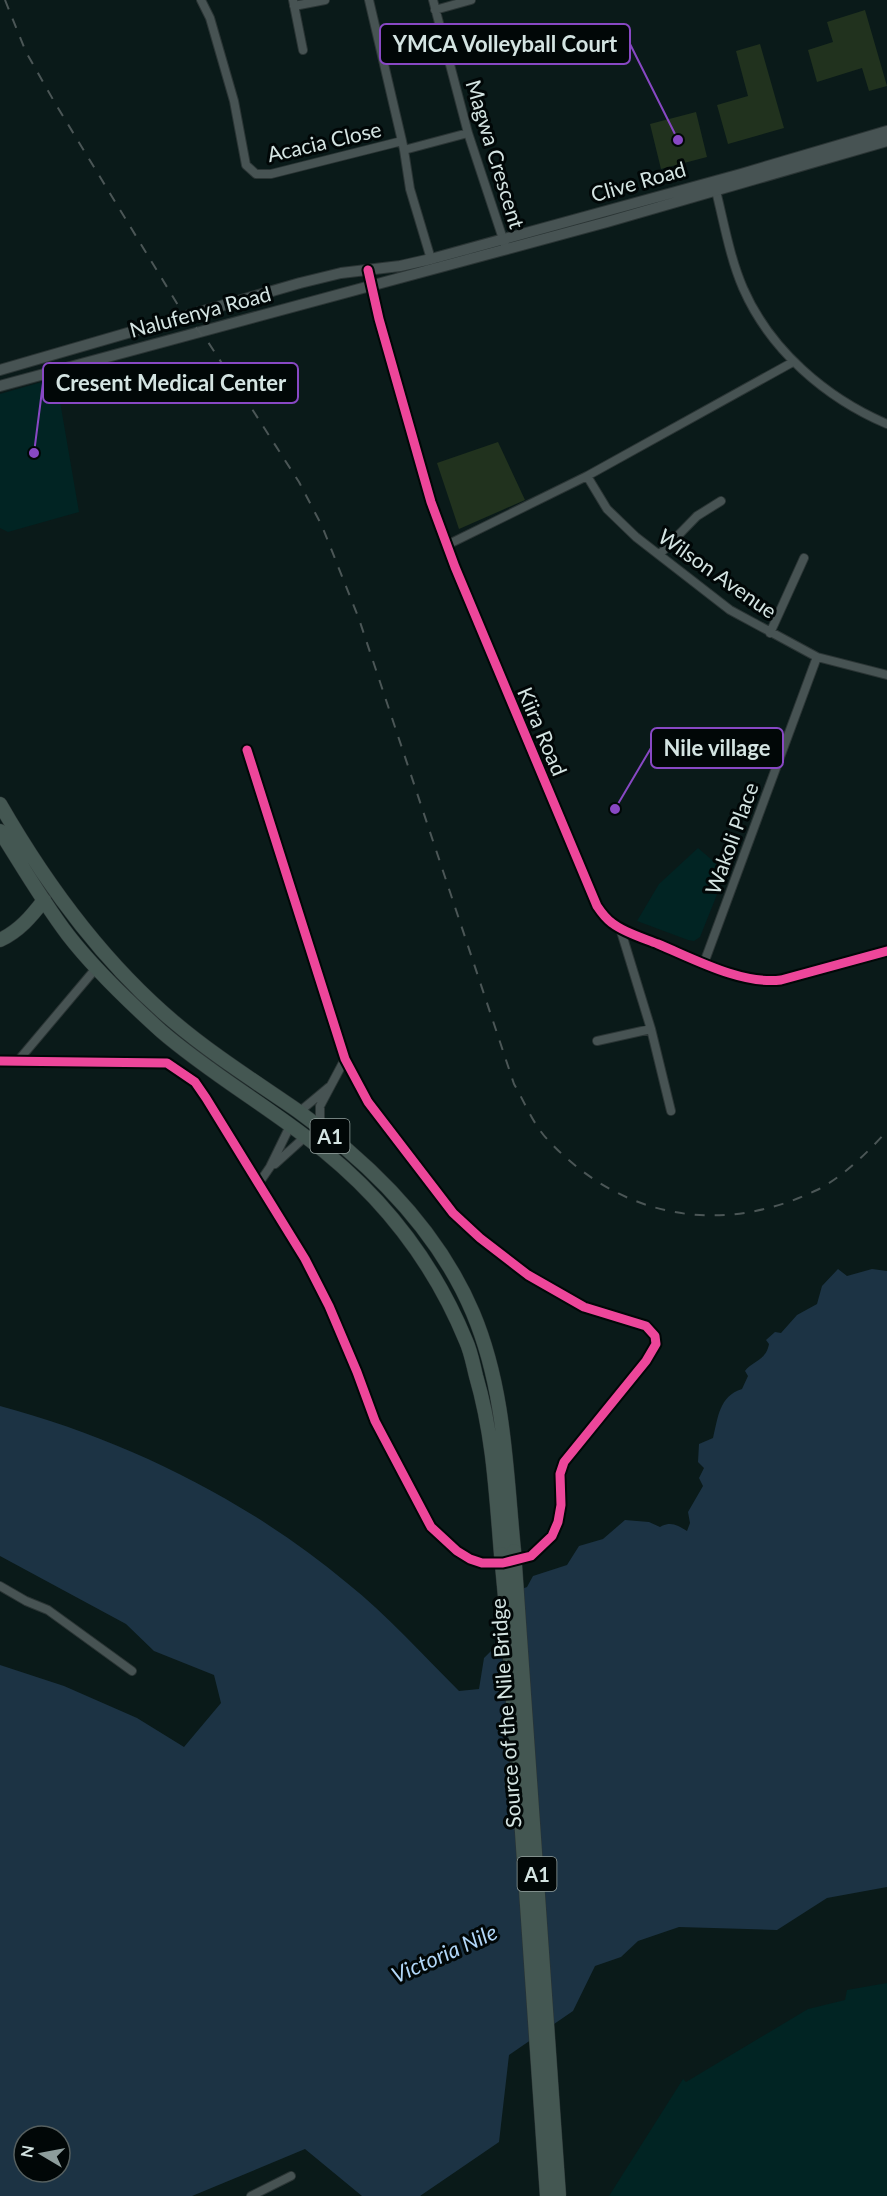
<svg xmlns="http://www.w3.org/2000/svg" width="887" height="2196" viewBox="0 0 887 2196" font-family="Lato,sans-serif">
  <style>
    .built { fill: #012423 }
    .green { fill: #21321e }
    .water { fill: #1c3344; fill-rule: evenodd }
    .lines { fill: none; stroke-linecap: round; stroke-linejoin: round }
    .minor-casing { stroke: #2b3535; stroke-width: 10 }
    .tertiary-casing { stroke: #2b3535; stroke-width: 12 }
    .trunk-casing { stroke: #2b3535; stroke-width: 15 }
    .minor { stroke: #475353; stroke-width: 8 }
    .tertiary { stroke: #475353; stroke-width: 10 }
    .trunk { stroke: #445752; stroke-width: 14 }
    .rail { stroke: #4b5656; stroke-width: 2; stroke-dasharray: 10 10; stroke-linecap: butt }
    .trunk-bridge-casing { stroke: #2b3535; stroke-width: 15; stroke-linecap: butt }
    .trunk-bridge { stroke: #445752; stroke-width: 14 }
    .cycleway-casing { stroke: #010707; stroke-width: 13 }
    .cycleway { stroke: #ed469a; stroke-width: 9 }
    .labels { text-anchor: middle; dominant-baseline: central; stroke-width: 6; stroke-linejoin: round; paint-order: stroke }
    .shield { fill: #010707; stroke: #95a2a0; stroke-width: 1.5 }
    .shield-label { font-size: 20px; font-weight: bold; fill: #d4e4e2 }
    .street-label { font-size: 21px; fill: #d4e4e2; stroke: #010707 }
    .water-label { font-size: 22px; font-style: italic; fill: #b1d6f7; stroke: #010707 }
    .leader { fill: none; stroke: #8848c4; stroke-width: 2 }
    .callout-dot { fill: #8848c4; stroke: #010707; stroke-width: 2 }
    .callout { fill: #010707; stroke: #8848c4; stroke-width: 2 }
    .callout-label { font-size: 22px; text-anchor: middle; font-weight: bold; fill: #d4e4e2 }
  </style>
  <rect width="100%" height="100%" fill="#0a1a19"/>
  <path class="built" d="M56,378L79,512L8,532L0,528V394Z
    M698,848L726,872L700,937L694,941L688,940L637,921L659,884Z
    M887,1983V2196H609L683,2079L686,2082L808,2009L845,2000L847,1990Z"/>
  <path class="green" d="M865,10L887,86L869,91L862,68L817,82L808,50L833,42L827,22Z
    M760,44L784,128L728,144L717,105L748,96L736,51Z
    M696,112L707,157L661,169L650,124Z
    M498,442L525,500L459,529L437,463Z"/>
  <path class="water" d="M838,1269L847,1276L872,1269L887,1271V1887L827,1898L777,1930L679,1927L638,1941L621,1957L595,1966L573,2011L509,2055L499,2142L420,2196H362L305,2149L192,2196H0V1665L64,1686L137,1718L184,1747L221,1703L214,1675L154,1651L126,1624L0,1556V1406C126,1440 246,1499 347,1583C387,1615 423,1655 459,1691L479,1689L484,1658L494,1648L501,1603L511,1593L527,1587L533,1576L567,1565L579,1546L603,1539L625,1520L649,1522L660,1527C671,1521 677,1525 687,1531L690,1523L688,1512L703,1486L699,1478L704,1468L698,1462L699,1444L713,1438C718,1418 719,1396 742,1389L748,1376L745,1371C752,1361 766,1361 769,1344L766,1340L775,1332L781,1333L797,1315L817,1304L822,1286ZM24,2136H60V2172H24Z"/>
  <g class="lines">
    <g class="minor-casing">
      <path id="minor" d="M201,0L210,18L234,101L246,165L256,174H271L402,141L404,150L468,133
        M293,0L303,50
        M369,0L402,141
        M433,0L468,133L505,245
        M294,6L325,0
        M435,10L471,0
        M404,150L410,189L431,259
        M716,191C724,223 730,258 743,288C770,350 826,398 887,424
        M368,270L379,319L431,502L455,567L597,906C601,912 605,918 612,923C625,933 643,938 658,944C694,959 742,985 781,980L887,951
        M587,476L607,509L636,537L730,610L817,657L887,675
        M447,545L587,476L793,362
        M659,555L697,516L721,501
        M770,633L804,558
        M247,750L345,1059L368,1102L453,1213L480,1238L528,1275L584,1307L646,1326L655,1336L656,1344L646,1361L564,1462C559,1477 562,1490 561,1505C560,1531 543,1551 520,1560
        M620,928L651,1029L671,1111
        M704,963L817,657
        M597,1041L651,1029
        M0,1061L167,1063L195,1082L206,1098L305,1259L329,1306L357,1372L375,1421L431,1527L457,1551L470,1559L491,1564
        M17,1062L97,967
        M299,1112L329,1087
        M320,1128V1106L345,1059
        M275,1164L306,1136
        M259,1183L270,1167L290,1126
        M0,1586L26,1601L48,1610L132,1671
        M251,2196L291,2176"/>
    </g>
    <g class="tertiary-casing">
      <path id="tertiary" d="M0,370L300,283L341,273L400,266L431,259L741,174L887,131
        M0,386L607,222L887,141"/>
    </g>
    <g class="trunk-casing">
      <path id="trunk" d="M0,804C46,884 103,962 174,1022C213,1055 256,1082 298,1111C370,1163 438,1230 473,1313C505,1389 506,1470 514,1551
        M0,831C22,866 43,902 68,935C95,970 129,1002 161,1031C206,1070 259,1101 306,1137C377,1190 432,1258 466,1341C471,1352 473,1364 476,1376C493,1434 496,1493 501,1554
        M0,940C19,931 31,917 44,900"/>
    </g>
    <use href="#minor" class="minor"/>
    <use href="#tertiary" class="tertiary"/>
    <use href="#trunk" class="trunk"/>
    <path class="rail" d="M5,0L26,52L55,103L181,310L208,342L252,409L299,482L322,526L359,619L514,1084C524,1101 533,1124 547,1139C620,1218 720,1237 817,1190C843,1177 868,1152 887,1131"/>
    <g class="trunk-bridge-casing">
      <path id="trunk-bridge" d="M514,1551L559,2196
        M501,1554L508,1629L547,2196"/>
    </g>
    <use href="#trunk-bridge" class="trunk-bridge"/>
    <g class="cycleway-casing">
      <path id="cycleway" d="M368,270L379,319L431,502L455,567L597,906C601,912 605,918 612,923C625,933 643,938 658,944C694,959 742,985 781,980L887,951
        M0,1061L167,1063L195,1082L206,1098L305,1259L329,1306L357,1372L375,1421L431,1527L457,1551L470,1559L482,1563H503L531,1556L552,1536L558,1522L561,1505L560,1474L564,1462L646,1361L656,1344L655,1336L646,1326L584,1307L528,1275L480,1238L453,1213L368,1102L345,1059L247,750"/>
    </g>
    <use href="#cycleway" class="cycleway"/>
  </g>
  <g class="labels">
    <g class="shield">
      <rect x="310.5" y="1119" width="39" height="34" rx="4.5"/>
      <rect x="517.5" y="1857" width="39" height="34" rx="4.5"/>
    </g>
    <g class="shield-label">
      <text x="330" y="1136">A1</text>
      <text x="537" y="1874">A1</text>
    </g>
    <g class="street-label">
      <text transform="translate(324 141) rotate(-13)">Acacia Close</text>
      <text transform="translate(496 154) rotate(73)">Magwa Crescent</text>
      <text transform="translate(638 181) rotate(-16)">Clive Road</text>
      <text transform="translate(200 311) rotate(-15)">Nalufenya Road</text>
      <text transform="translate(718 573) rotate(35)">Wilson Avenue</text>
      <text transform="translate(543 731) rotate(67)">Kiira Road</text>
      <text transform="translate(731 838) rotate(-70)">Wakoli Place</text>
      <text transform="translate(505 1713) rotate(-94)">Source of the Nile Bridge</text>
    </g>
    <g class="water-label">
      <text transform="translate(444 1953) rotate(-24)">Victoria Nile</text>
    </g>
  </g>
  <path class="leader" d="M678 140L630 44M34 453L43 383M615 809L651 748"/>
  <g class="callout-dot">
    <circle cx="678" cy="140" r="6"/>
    <circle cx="34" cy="453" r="6"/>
    <circle cx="615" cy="809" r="6"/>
  </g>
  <g class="callout">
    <rect x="380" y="24" width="250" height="40" rx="6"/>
    <rect x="43" y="363" width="255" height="40" rx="6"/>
    <rect x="651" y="728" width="132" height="40" rx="6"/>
  </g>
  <g class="callout-label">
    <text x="505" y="52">YMCA Volleyball Court</text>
    <text x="171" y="391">Cresent Medical Center</text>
    <text x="717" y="756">Nile village</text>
  </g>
  <g transform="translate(42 2154) rotate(280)"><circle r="28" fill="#010707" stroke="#555f5f" stroke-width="1.5"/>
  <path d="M0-4.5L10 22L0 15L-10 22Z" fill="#8d9d9c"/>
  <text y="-9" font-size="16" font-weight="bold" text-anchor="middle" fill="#d4e4e2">N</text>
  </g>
</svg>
